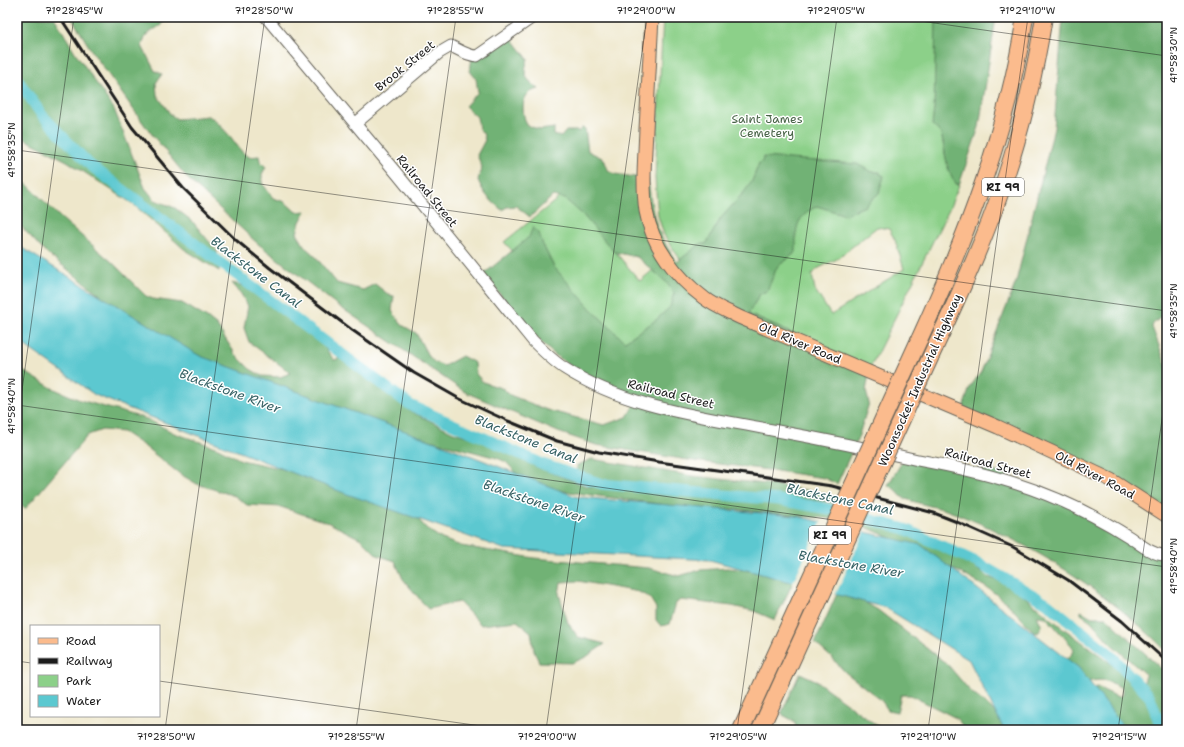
<svg xmlns="http://www.w3.org/2000/svg" width="1184" height="747" viewBox="0 0 1184 747" font-family="'Shantell Sans',sans-serif">
  <style>
    .green { fill: #8cd089; stroke: #547652; fill-rule: evenodd }
    .forest { fill: #71b275; stroke: #466748 }
    .water { fill: #5bc8d0; stroke: #3c7276 }
    .pier { fill: #eee7cb }
    .lines { fill: none; stroke-linecap: round; stroke-linejoin: round }
    .stream { stroke: #5bc8d0; stroke-width: 3.5 }
    .canal { stroke: #5bc8d0; stroke-width: 11 }
    .minor-casing { stroke: #666359; stroke-width: 13 }
    .major-casing { stroke: #666359; stroke-width: 15 }
    .highway-casing { stroke: #666359; stroke-width: 18 }
    .minor { stroke: #fff; stroke-width: 11 }
    .major { stroke: #fbbb8d; stroke-width: 13 }
    .highway { stroke: #fbbb8d; stroke-width: 16 }
    .rail { stroke: #1c1c1c; stroke-width: 3 }
    .highway-bridge-casing { stroke: #666359; stroke-width: 18; stroke-linecap: butt }
    .highway-bridge { stroke: #fbbb8d; stroke-width: 16 }
    .ticks { fill: none; stroke: #1c1c1c; stroke-width: 1; stroke-opacity: 0.45 }
    .labels { text-anchor: middle; dominant-baseline: central; stroke-width: 3; stroke-linejoin: round; paint-order: stroke }
    .shield { fill: #fff; stroke: #606060; stroke-width: 1 }
    .shield-label { font-size: 11px; font-weight: bold; fill: #1c1c1c }
    .street-label { font-size: 12px; fill: #1c1c1c; stroke: #fff }
    .park-label { font-size: 12px; fill: #496448; stroke: #fff }
    .water-label { font-size: 13px; font-style: italic; fill: #356164; stroke: #fff }
    .neatline { fill: none; stroke: #1c1c1c; stroke-width: 1.5 }
    .ticks-label { font-size: 10px; text-anchor: middle; fill: #1c1c1c }
  </style>
  <rect width="100%" height="100%" fill="#fff"/>
  <filter id="ink" filterUnits="userSpaceOnUse"><feTurbulence type="fractalNoise" baseFrequency=".025" numOctaves="2"/><feDisplacementMap in="SourceGraphic" scale="8" xChannelSelector="R" yChannelSelector="G"/><feConvolveMatrix kernelMatrix="1 2 1 2 8 2 1 2 1" color-interpolation-filters="sRGB"/></filter>
  <filter id="wash" filterUnits="userSpaceOnUse"><feTurbulence type="fractalNoise" baseFrequency=".012" numOctaves="4" result="noise"/><feDisplacementMap in="SourceGraphic" scale="16" xChannelSelector="R" yChannelSelector="G"/><feGaussianBlur stdDeviation="0.9" result="paint"/><feColorMatrix in="noise" values="0 0 0 0 0 0 0 0 0 0 0 0 0 0 0 0 0 1.4 0 .05"/><feComposite in="paint" operator="in"/></filter>
  <g filter="url(#wash)">
    <rect width="100%" height="100%" fill="#eee7cb"/>
    <path class="green" d="M663,17H941V133L946,158L956,184L959,185L950,207L870,368L748,314L760,294L767,290L777,267L796,252L686,268L664,235L658,216L655,178ZM877,227L889,229L895,240L904,269L831,315L815,290L812,275L817,269L837,259Z
      M565,193L640,281L655,268L688,303L620,364L504,242Z"/>
    <path class="forest" d="M17,17H54L75,52L114,109L145,188L155,200L175,208L192,221L217,251L219,271L184,249L133,204L67,161L17,135Z
      M71,17H165L161,25L146,35L142,46L155,71L162,74L156,83L157,95L171,115L177,119L208,116L214,119L230,136L242,152L249,157L259,156L260,161L266,167L262,174V183L273,198L285,202L296,212L306,211L300,222L297,233L305,247L315,256L337,283L363,290L375,284L389,295L394,296L392,311L402,325L416,333L427,354L434,362L444,366L462,356L475,363L476,374L483,382L504,389L510,395L547,410L604,425L627,417L637,400C602,384 563,367 536,337C518,318 502,296 485,276V273L529,237L533,227L539,233L543,245L554,267L591,309L623,340L625,341L656,320L670,307L674,293L666,282L637,257L614,252L583,215L565,199L553,196L530,217L516,206L507,207L502,210C490,200 484,195 478,180L482,167L477,155L485,140L483,133L479,129L477,117L465,106L478,92L476,79L470,71L473,50H481L511,37L528,59C522,76 526,79 539,89C536,90 531,91 529,93C520,101 523,116 527,125L540,130L554,128V135L561,137L566,131H580L582,128L585,129L588,151L604,159L608,170L615,174L648,179C650,193 651,209 656,223C660,236 668,248 675,260L677,262L700,244H706L721,218L745,191L752,181L759,163L762,162L763,157L857,164L872,172H880V174L884,176L879,193L865,206L845,215L817,206C794,219 796,228 796,252L777,267L767,291L760,294L748,314L870,369L866,391L869,403L858,438L837,484L824,478L777,471L694,461L596,445L558,432L465,392L337,305L257,243L188,179L146,127L93,53Z
      M936,17H942L944,20L947,19L948,17H996L979,127L959,185C945,178 946,147 941,134C939,131 935,128 932,125L934,109Z
      M1063,17H1167V312L1153,324L1152,327L1167,367V509L963,408L970,387L981,372L1016,282L1054,128Z
      M17,176L32,189L62,219L113,263L146,296L153,299L182,303L207,318L217,326L236,355L250,369L262,376L280,377L291,373L249,342L244,328L248,306L241,294L232,283L259,290L318,338L334,360L347,356L355,369L410,411L453,432L487,442L537,467L586,486L663,495L725,497L837,512L831,519L734,509L705,510L576,493L540,487L521,478L506,462L497,458L392,430L282,405L129,323L99,294L45,252L17,222Z
      M17,367L25,372L52,388L80,400L147,419L174,433L218,448L241,460L306,474L409,509L427,529L442,539L461,546L534,558L649,568L679,576L700,570L727,568L796,576L775,620L754,611L732,606L681,600L676,603L670,624L661,626L656,620V608L650,598L639,592L578,581L561,582L559,594L568,623L578,637L605,644L586,657L572,663L539,662L534,651L531,632L517,621L481,625L459,602L428,609L403,579L395,561L377,555L361,539L329,523L281,507L247,505L235,496L197,484L180,474L144,446L123,432L102,430L88,435L25,509L17,502Z
      M905,457L1002,473L1156,549L1167,550V652C1119,602 1056,560 994,530C978,522 960,515 943,509C934,507 908,501 902,497C897,492 896,489 888,485Z
      M592,459L693,476L775,485L823,493L839,503L702,488H664L593,479L577,471V465Z
      M858,519L903,530L968,562L988,577L1011,585L1059,625L1132,679L1144,682L1146,675L1109,642L1091,621L1081,614V611L1092,617H1106L1167,674V730H1117L1087,691L1097,687L1118,697L1122,695V688C1105,679 1103,679 1085,682L1067,660L1074,651L1072,646L1046,617L1037,616L1042,626L1038,633L1034,632L1006,602L989,589L925,553L866,527L856,526Z
      M839,589L852,595L878,610L948,665L970,691L1003,719L1011,730H966L956,718L910,695H901L897,712L888,710L881,700L845,672L832,658L815,643Z
      M800,673L815,680L883,730H797L794,721L781,714Z"/>
    <path class="water" d="M17,245L200,356L446,446L577,497L796,516L921,545L1079,668L1126,730H1004L969,660L886,608L710,560L504,549L344,493L95,395L17,340Z"/>
    <path class="pier" d="M822,520L865,530L835,596L792,584Z"/>
    <g class="lines">
      <path class="stream" d="M1160,730L1167,725"/>
      <path class="canal" d="M17,79L42,115L90,165L410,405L545,465L602,484L779,500L839,511L905,529L976,562L1047,603L1110,654L1150,697L1162,730"/>
    </g>
  </g>
  <g filter="url(#ink)">
    <g class="lines">
      <g class="minor-casing">
        <path id="minor" d="M266,17L398,175L533,341C543,351 553,361 564,368C626,408 701,416 772,430C821,439 870,449 918,460C951,466 983,473 1014,483C1055,496 1095,515 1131,538C1141,545 1154,556 1167,555
          M355,124L439,53L451,46C459,50 468,56 477,56L533,17"/>
      </g>
      <g class="major-casing">
        <path id="major" d="M652,17C650,54 648,92 646,129C645,157 642,184 646,211C652,246 676,277 704,298C714,306 727,311 739,317L998,427L1058,455L1111,480L1167,516"/>
      </g>
      <g class="highway-casing">
        <path id="highway" d="M919,340C967,235 1007,132 1025,17
          M935,347C960,293 985,239 1004,182C1022,128 1035,73 1044,17"/>
      </g>
      <use href="#minor" class="minor"/>
      <use href="#major" class="major"/>
      <use href="#highway" class="highway"/>
      <path class="rail" d="M60,17L132,127L183,188L237,241L270,268L352,330L414,373L458,398L508,421L557,441L599,452L659,462L832,486L934,513L957,522L1013,547L1068,580L1122,621L1167,662"/>
      <g class="highway-bridge-casing">
        <path id="highway-bridge" d="M741,730L919,340
          M760,730L935,347"/>
      </g>
      <use href="#highway-bridge" class="highway-bridge"/>
    </g>
  </g>
  <path class="ticks" d="M892,17L1167,56M17,150L1167,311M17,405L1167,567M17,426L74,17M17,661L31,663M159,681L510,730M165,730L265,17M356,730L456,17M546,730L647,17M737,730L837,17M928,730L1028,17M1118,730L1167,384"/>
  <g class="labels">
    <g class="shield">
      <rect x="982" y="178" width="42" height="18" rx="3"/>
      <rect x="809" y="526" width="42" height="18" rx="3"/>
    </g>
    <g class="shield-label">
      <text x="1003" y="187">RI 99</text>
      <text x="830" y="535">RI 99</text>
    </g>
    <g class="street-label">
      <text transform="translate(405 66) rotate(-39)">Brook Street</text>
      <text transform="translate(427 191) rotate(51)">Railroad Street</text>
      <text transform="translate(800 343) rotate(23)">Old River Road</text>
      <text transform="translate(920 380) rotate(-66)">Woonsocket Industrial Highway</text>
      <text transform="translate(671 394) rotate(14)">Railroad Street</text>
      <text transform="translate(988 463) rotate(15)">Railroad Street</text>
      <text transform="translate(1095 475) rotate(28)">Old River Road</text>
    </g>
    <g class="park-label">
      <text x="767" y="119">Saint James<tspan x="767" dy="14">Cemetery</tspan></text>
    </g>
    <g class="water-label">
      <text transform="translate(256 272) rotate(37)">Blackstone Canal</text>
      <text transform="translate(230 391) rotate(20)">Blackstone River</text>
      <text transform="translate(526 439) rotate(22)">Blackstone Canal</text>
      <text transform="translate(840 499) rotate(12)">Blackstone Canal</text>
      <text transform="translate(534 501) rotate(19)">Blackstone River</text>
      <text transform="translate(851 564) rotate(10)">Blackstone River</text>
    </g>
  </g>
  <rect width="1184" height="747" fill="none" stroke="#fff" stroke-width="44"/>
  <rect x="30" y="625" width="130" height="92" fill="#ffffff" stroke="#a4a4a4"/>
  <rect x="38" y="638" width="20" height="6" fill="#fbbb8d" stroke="#a4a4a4"/>
  <text x="66" y="645" font-size="12" fill="#1c1c1c">Road</text>
  <rect x="38" y="658" width="20" height="6" fill="#1c1c1c" stroke="#a4a4a4"/>
  <text x="66" y="665" font-size="12" fill="#1c1c1c">Railway</text>
  <rect x="38" y="675" width="20" height="12" fill="#8cd089" stroke="#a4a4a4"/>
  <text x="66" y="685" font-size="12" fill="#1c1c1c">Park</text>
  <rect x="38" y="695" width="20" height="12" fill="#5bc8d0" stroke="#a4a4a4"/>
  <text x="66" y="705" font-size="12" fill="#1c1c1c">Water</text>
  <rect x="22" y="22" width="1140" height="703" class="neatline"/>
  <g class="ticks-label">
    <text x="74" y="14">71°28'45"W</text>
    <text x="264" y="14">71°28'50"W</text>
    <text x="455" y="14">71°28'55"W</text>
    <text x="646" y="14">71°29'00"W</text>
    <text x="836" y="14">71°29'05"W</text>
    <text x="1027" y="14">71°29'10"W</text>
    <text transform="translate(1173 55) rotate(-90)" y="4">41°58'30"N</text>
    <text transform="translate(11 150) rotate(-90)" y="4">41°58'35"N</text>
    <text transform="translate(1173 311) rotate(-90)" y="4">41°58'35"N</text>
    <text transform="translate(11 406) rotate(-90)" y="4">41°58'40"N</text>
    <text transform="translate(1173 566) rotate(-90)" y="4">41°58'40"N</text>
    <text x="166" y="740">71°28'50"W</text>
    <text x="356" y="740">71°28'55"W</text>
    <text x="547" y="740">71°29'00"W</text>
    <text x="738" y="740">71°29'05"W</text>
    <text x="928" y="740">71°29'10"W</text>
    <text x="1119" y="740">71°29'15"W</text>
  </g>
</svg>
